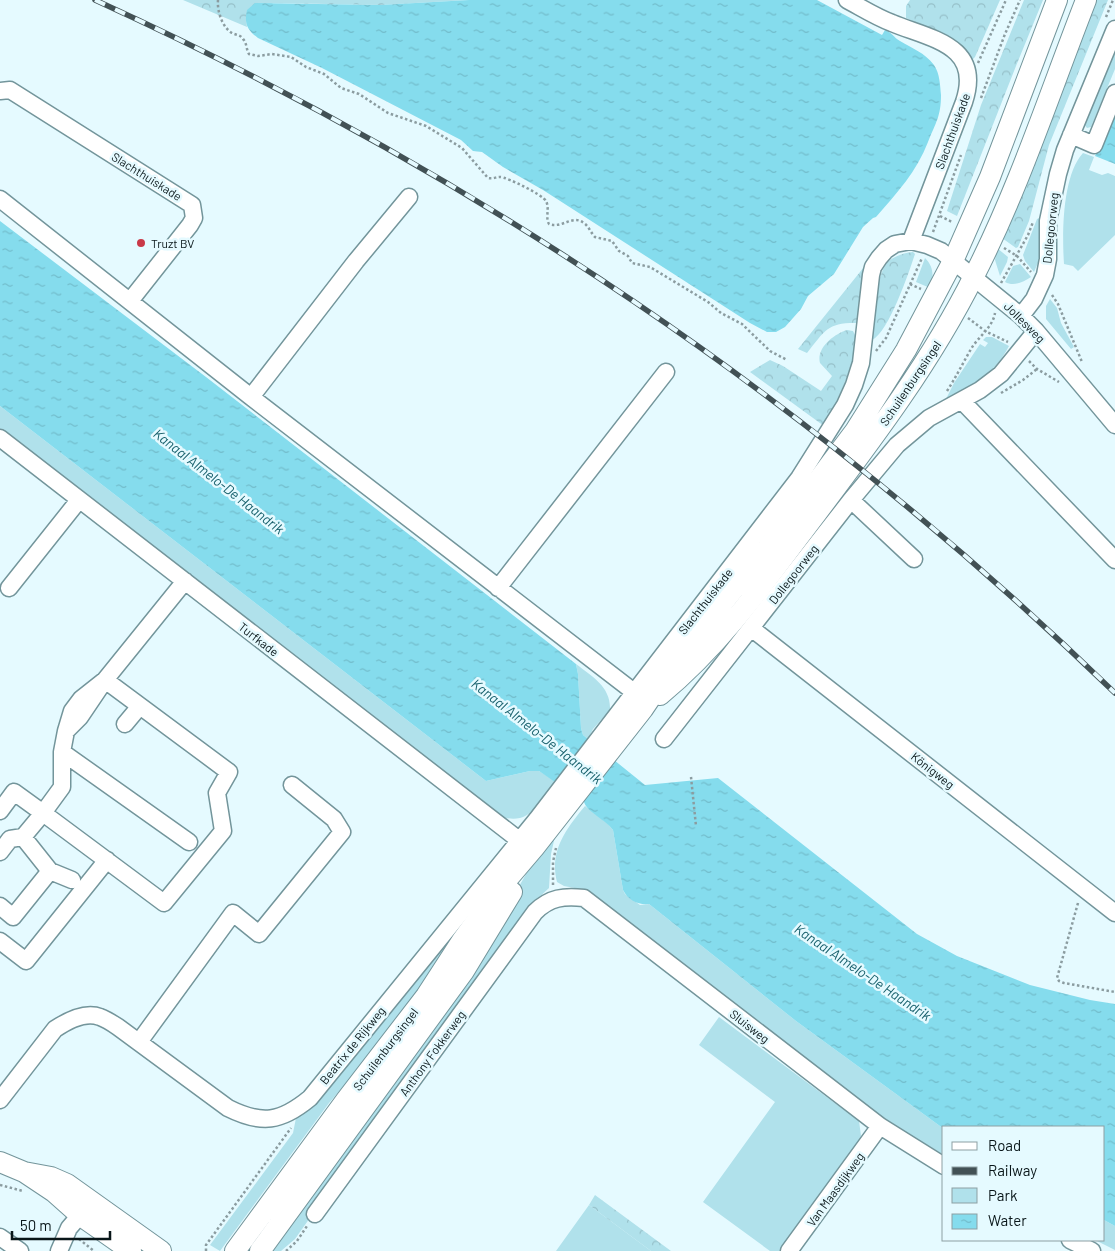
<svg xmlns="http://www.w3.org/2000/svg" width="1115" height="1251" viewBox="0 0 1115 1251" font-family="Barlow,sans-serif">
  <style>
    .green { fill: #b0e1eb }
    .forest { fill: url(#forest-crowns) }
    .water { fill: url(#water-ripples) }
    .lines { fill: none; stroke-linecap: round; stroke-linejoin: round }
    .minor-casing { stroke: #73959b; stroke-width: 19 }
    .major-casing { stroke: #73959b; stroke-width: 22 }
    .path { stroke: #8b9ca0; stroke-width: 2.5; stroke-dasharray: 2.5 2.5; stroke-linecap: butt }
    .minor { stroke: #fff; stroke-width: 16 }
    .major { stroke: #fff; stroke-width: 20 }
    .rail-casing { stroke: #425155; stroke-width: 5.5 }
    .rail { stroke: #e5faff; stroke-width: 4; stroke-dasharray: 11; stroke-linecap: butt }
    .poi-dot { fill: #c93948; stroke: #e5faff; stroke-width: 2 }
    .labels { text-anchor: middle; dominant-baseline: central; stroke-width: 5; stroke-linejoin: round; paint-order: stroke }
    .street-label { font-size: 12px; fill: #091619; stroke: #e5faff }
    .poi-label { font-size: 12px; fill: #091619; stroke: #e5faff; text-anchor: start }
    .water-label { font-size: 14px; font-style: italic; fill: #165f6b; stroke: #e5faff }
  </style>
  <defs>
    <pattern id="forest-crowns" width="20" height="18" patternUnits="userSpaceOnUse" patternTransform="scale(1.25)"><rect width="20" height="18" fill="#b0e1eb"/><path d="M2 6a3 3 0 1 1 6 0M12 15a3 3 0 1 1 6 0" fill="none" stroke="#96c0c9"/></pattern>
    <pattern id="water-ripples" width="26" height="14" patternUnits="userSpaceOnUse" patternTransform="scale(1.25)"><rect width="26" height="14" fill="#85dced"/><path d="M2 4q2-2 4 0t4 0M15 11q2-2 4 0t4 0" fill="none" stroke="#72bccb"/></pattern>
  </defs>
  <rect width="100%" height="100%" fill="#e5faff"/>
  <path class="green" d="M1115,45V69L1091,127L1087,128L1083,123Z
    M1083,153L1094,157L1089,170L1102,175L1108,173L1115,176V235L1078,271L1073,266L1064,264C1062,234 1062,176 1083,153Z
    M1042,217L1041,256L1034,272L1025,261L1023,255L1037,219Z
    M997,248L1008,257L1007,262L1000,276L995,260Z
    M925,258C934,267 934,277 930,288L916,282Z
    M1020,264L1031,277C1023,282 1014,287 1005,282L1013,266Z
    M1050,299L1057,308L1061,323L1074,347L1071,349L1046,319V306Z
    M986,337H992L1009,346C994,375 971,387 944,403L954,383L980,344L985,347L988,343L983,340Z
    M0,406L486,781L530,771H539L555,781C538,805 529,828 496,815L0,430Z
    M576,664C593,677 611,687 610,710L593,729L588,739L583,735L581,728L578,674Z
    M585,806L607,823L613,830L623,890L625,894L640,905L649,904L796,1021L944,1129V1155L887,1121L858,1099L590,894L580,889L564,886L557,882C549,851 566,829 585,806Z
    M556,832L551,854L549,888L533,903L295,1239L281,1251H264L487,942L529,869Z
    M511,860L379,1045L329,1103L220,1251L210,1245L293,1133L296,1118L306,1112Z
    M719,1017L859,1121L861,1136L856,1149L780,1251H770L703,1202L775,1102L699,1045Z
    M589,1205L651,1251H556Z
    M1104,1220L1115,1226V1250L1095,1240H1104Z"/>
  <path class="forest" d="M183,0H469L380,5L273,3L246,20L247,27Z
    M910,0H1000L975,57L970,62L955,42L924,26L906,18V6Z
    M1024,0H1043L1016,66L957,216L947,211L981,105Z
    M1094,0H1108L1049,145L1029,221L1018,247L1016,248L1002,238Z
    M913,252L915,254C909,272 889,332 872,340C874,321 875,281 885,266C890,257 903,253 913,252Z
    M864,267L860,323C828,322 826,329 807,353L798,349Z
    M847,330L853,331L857,339C852,371 839,398 824,426L750,372L770,360L783,366L821,391L832,376L820,363C816,348 834,334 847,330Z
    M595,1195L671,1251H651L589,1205Z"/>
  <path class="water" d="M469,0H817L882,35L885,30C894,34 893,37 900,41C913,49 924,52 934,65C940,74 940,85 941,95C941,116 936,122 928,142C917,171 897,193 876,217L873,218L863,227L834,274L808,296L801,309L785,327L776,332H767L750,323L543,190L503,167L482,152L473,151L461,140L322,68L258,38C247,30 244,23 247,10L255,3L380,5Z
    M1115,107V164L1095,156Z
    M0,221L206,377L576,664L578,674L581,728L583,735L645,785L718,778L917,934L957,956L1030,985L1090,1000L1115,1004V1226L1104,1220V1127H944V1129L796,1021L649,904C638,905 629,901 623,890L613,830C606,820 587,812 584,802L539,771H530L486,781L0,406Z"/>
  <g class="lines">
    <g class="minor-casing">
      <path id="minor" d="M847,0C862,8 876,17 892,23C931,39 983,45 964,102L911,241
        M0,91L10,90L192,205L194,218L190,225L130,301
        M1071,135L1094,145L1115,93
        M0,199L251,397L634,692
        M1021,316L1034,299L1045,275L1048,259V221L1058,174L1065,150L1115,29
        M251,397L356,261L409,197
        M962,401L1115,560
        M0,438L519,840
        M851,500L914,559
        M9,588L79,500
        M498,588L666,372
        M751,628L1115,913
        M125,724L140,706
        M66,731L72,711L81,699L105,680L229,772L217,793L223,831L164,903L43,813L62,787V752L66,731L80,717L105,680L185,581
        M664,739L851,500L897,445L929,418L980,390L1001,374L1036,331
        M62,752L189,842
        M0,811L14,792L43,813L23,837L10,839L0,852
        M23,837L50,871
        M0,906L13,917L50,871L72,880
        M0,941L26,961L107,860
        M139,1042L233,913L259,934L342,832L334,819L292,785
        M0,1100L55,1029C67,1021 85,1011 100,1017C106,1019 112,1023 118,1027L228,1108C262,1125 281,1122 310,1098L537,819L799,478L845,405L854,385L861,363L871,275L873,267L879,258L886,250L895,244L911,241L927,245L941,251L1021,316L1036,331L1115,425
        M315,1214L535,912C550,897 564,896 584,898L880,1126L944,1166
        M0,1237L20,1251
        M1070,1240L1092,1251
        M59,1251L69,1228L87,1207
        M789,1251L880,1126"/>
    </g>
    <g class="major-casing">
      <path id="major" d="M660,695C717,648 760,589 804,530C865,449 928,368 974,276C1019,188 1050,92 1086,0
        M0,1162L24,1172L54,1192L81,1216L131,1251
        M24,1172L51,1177L67,1184L161,1251
        M235,1251L346,1100L426,996L463,939L500,888L534,848L643,709L674,663L767,548L855,431L906,350L953,261L990,177L1057,0
        M260,1251L464,971L512,892"/>
    </g>
    <path class="path" d="M218,0C217,11 222,27 232,33C236,35 241,35 243,39C247,43 246,49 249,54L258,56L272,54L291,57L306,67L324,74L341,88L359,94L388,113L426,126L462,148L488,178C493,179 496,177 500,177C507,177 543,195 546,201C550,209 545,217 549,224C563,229 573,213 585,224C589,227 591,233 595,237L612,241L619,251L628,256L632,263L650,267L708,302L721,313L742,324L770,351L787,360
      M1106,17L1113,0
      M978,63L1006,0
      M981,98L1005,34L1020,0
      M940,216L952,222
      M933,232L961,155
      M1004,248L1017,256L1031,272
      M1001,283L1028,235L1033,222
      M910,284L921,289
      M1052,295L1058,304L1082,362
      M968,318L985,331L1008,342
      M876,351L886,338L922,258
      M1029,361L1037,369L1059,382
      M947,391C956,377 963,363 971,349C978,337 993,327 995,313
      M1001,393L1023,380L1037,369
      M691,777L696,826
      M553,885V862L556,848
      M1078,903L1057,978L1059,981L1064,983L1115,992
      M0,1185L23,1191
      M79,1239L94,1251
      M206,1251V1245L291,1128
      M286,1251L297,1241L307,1226"/>
    <use href="#minor" class="minor"/>
    <use href="#major" class="major"/>
    <g class="rail-casing">
      <path id="rail" d="M95,0C477,174 813,401 1115,693"/>
    </g>
    <use href="#rail" class="rail"/>
  </g>
  <circle class="poi-dot" cx="141" cy="243" r="5"/>
  <g class="labels">
    <g class="street-label">
      <text transform="translate(952 131) rotate(-70)">Slachthuiskade</text>
      <text transform="translate(147 176) rotate(32)">Slachthuiskade</text>
      <text transform="translate(1050 228) rotate(-84)">Dollegoorweg</text>
      <text transform="translate(1025 322) rotate(45)">Jollesweg</text>
      <text transform="translate(910 383) rotate(-56)">Schuilenburgsingel</text>
      <text transform="translate(793 574) rotate(-52)">Dollegoorweg</text>
      <text transform="translate(705 601) rotate(-52)">Slachthuiskade</text>
      <text transform="translate(259 639) rotate(38)">Turfkade</text>
      <text transform="translate(933 770) rotate(38)">Königweg</text>
      <text transform="translate(750 1026) rotate(38)">Sluisweg</text>
      <text transform="translate(352 1045) rotate(-51)">Beatrix de Rijkweg</text>
      <text transform="translate(385 1049) rotate(-53)">Schuilenburgsingel</text>
      <text transform="translate(432 1053) rotate(-54)">Anthony Fokkerweg</text>
      <text transform="translate(835 1189) rotate(-54)">Van Maasdijkweg</text>
    </g>
    <g class="poi-label">
      <text x="151" y="243">Truzt BV</text>
    </g>
    <g class="water-label">
      <text transform="translate(219 481) rotate(38)">Kanaal Almelo-De Haandrik</text>
      <text transform="translate(537 731) rotate(38)">Kanaal Almelo-De Haandrik</text>
      <text transform="translate(863 972) rotate(34)">Kanaal Almelo-De Haandrik</text>
    </g>
  </g>
  <rect x="942" y="1126" width="162" height="115" fill="#e5faff" stroke="#8d9fa3"/>
  <rect x="952" y="1142" width="25" height="8" fill="#ffffff" stroke="#8d9fa3"/>
  <text x="988" y="1151" font-size="15" fill="#091619">Road</text>
  <rect x="952" y="1167" width="25" height="8" fill="#425155" stroke="#8d9fa3"/>
  <text x="988" y="1176" font-size="15" fill="#091619">Railway</text>
  <rect x="952" y="1188" width="25" height="15" fill="#b0e1eb" stroke="#8d9fa3"/>
  <text x="988" y="1201" font-size="15" fill="#091619">Park</text>
  <rect x="952" y="1214" width="25" height="15" fill="url(#water-ripples)" stroke="#8d9fa3"/>
  <text x="988" y="1226" font-size="15" fill="#091619">Water</text>
  <path d="M12 1231v8h98v-8" fill="none" stroke="#091619" stroke-width="2.5"/>
  <text x="20" y="1231" font-size="15" fill="#091619" stroke="#e5faff" stroke-width="4" paint-order="stroke">50 m</text>
</svg>
